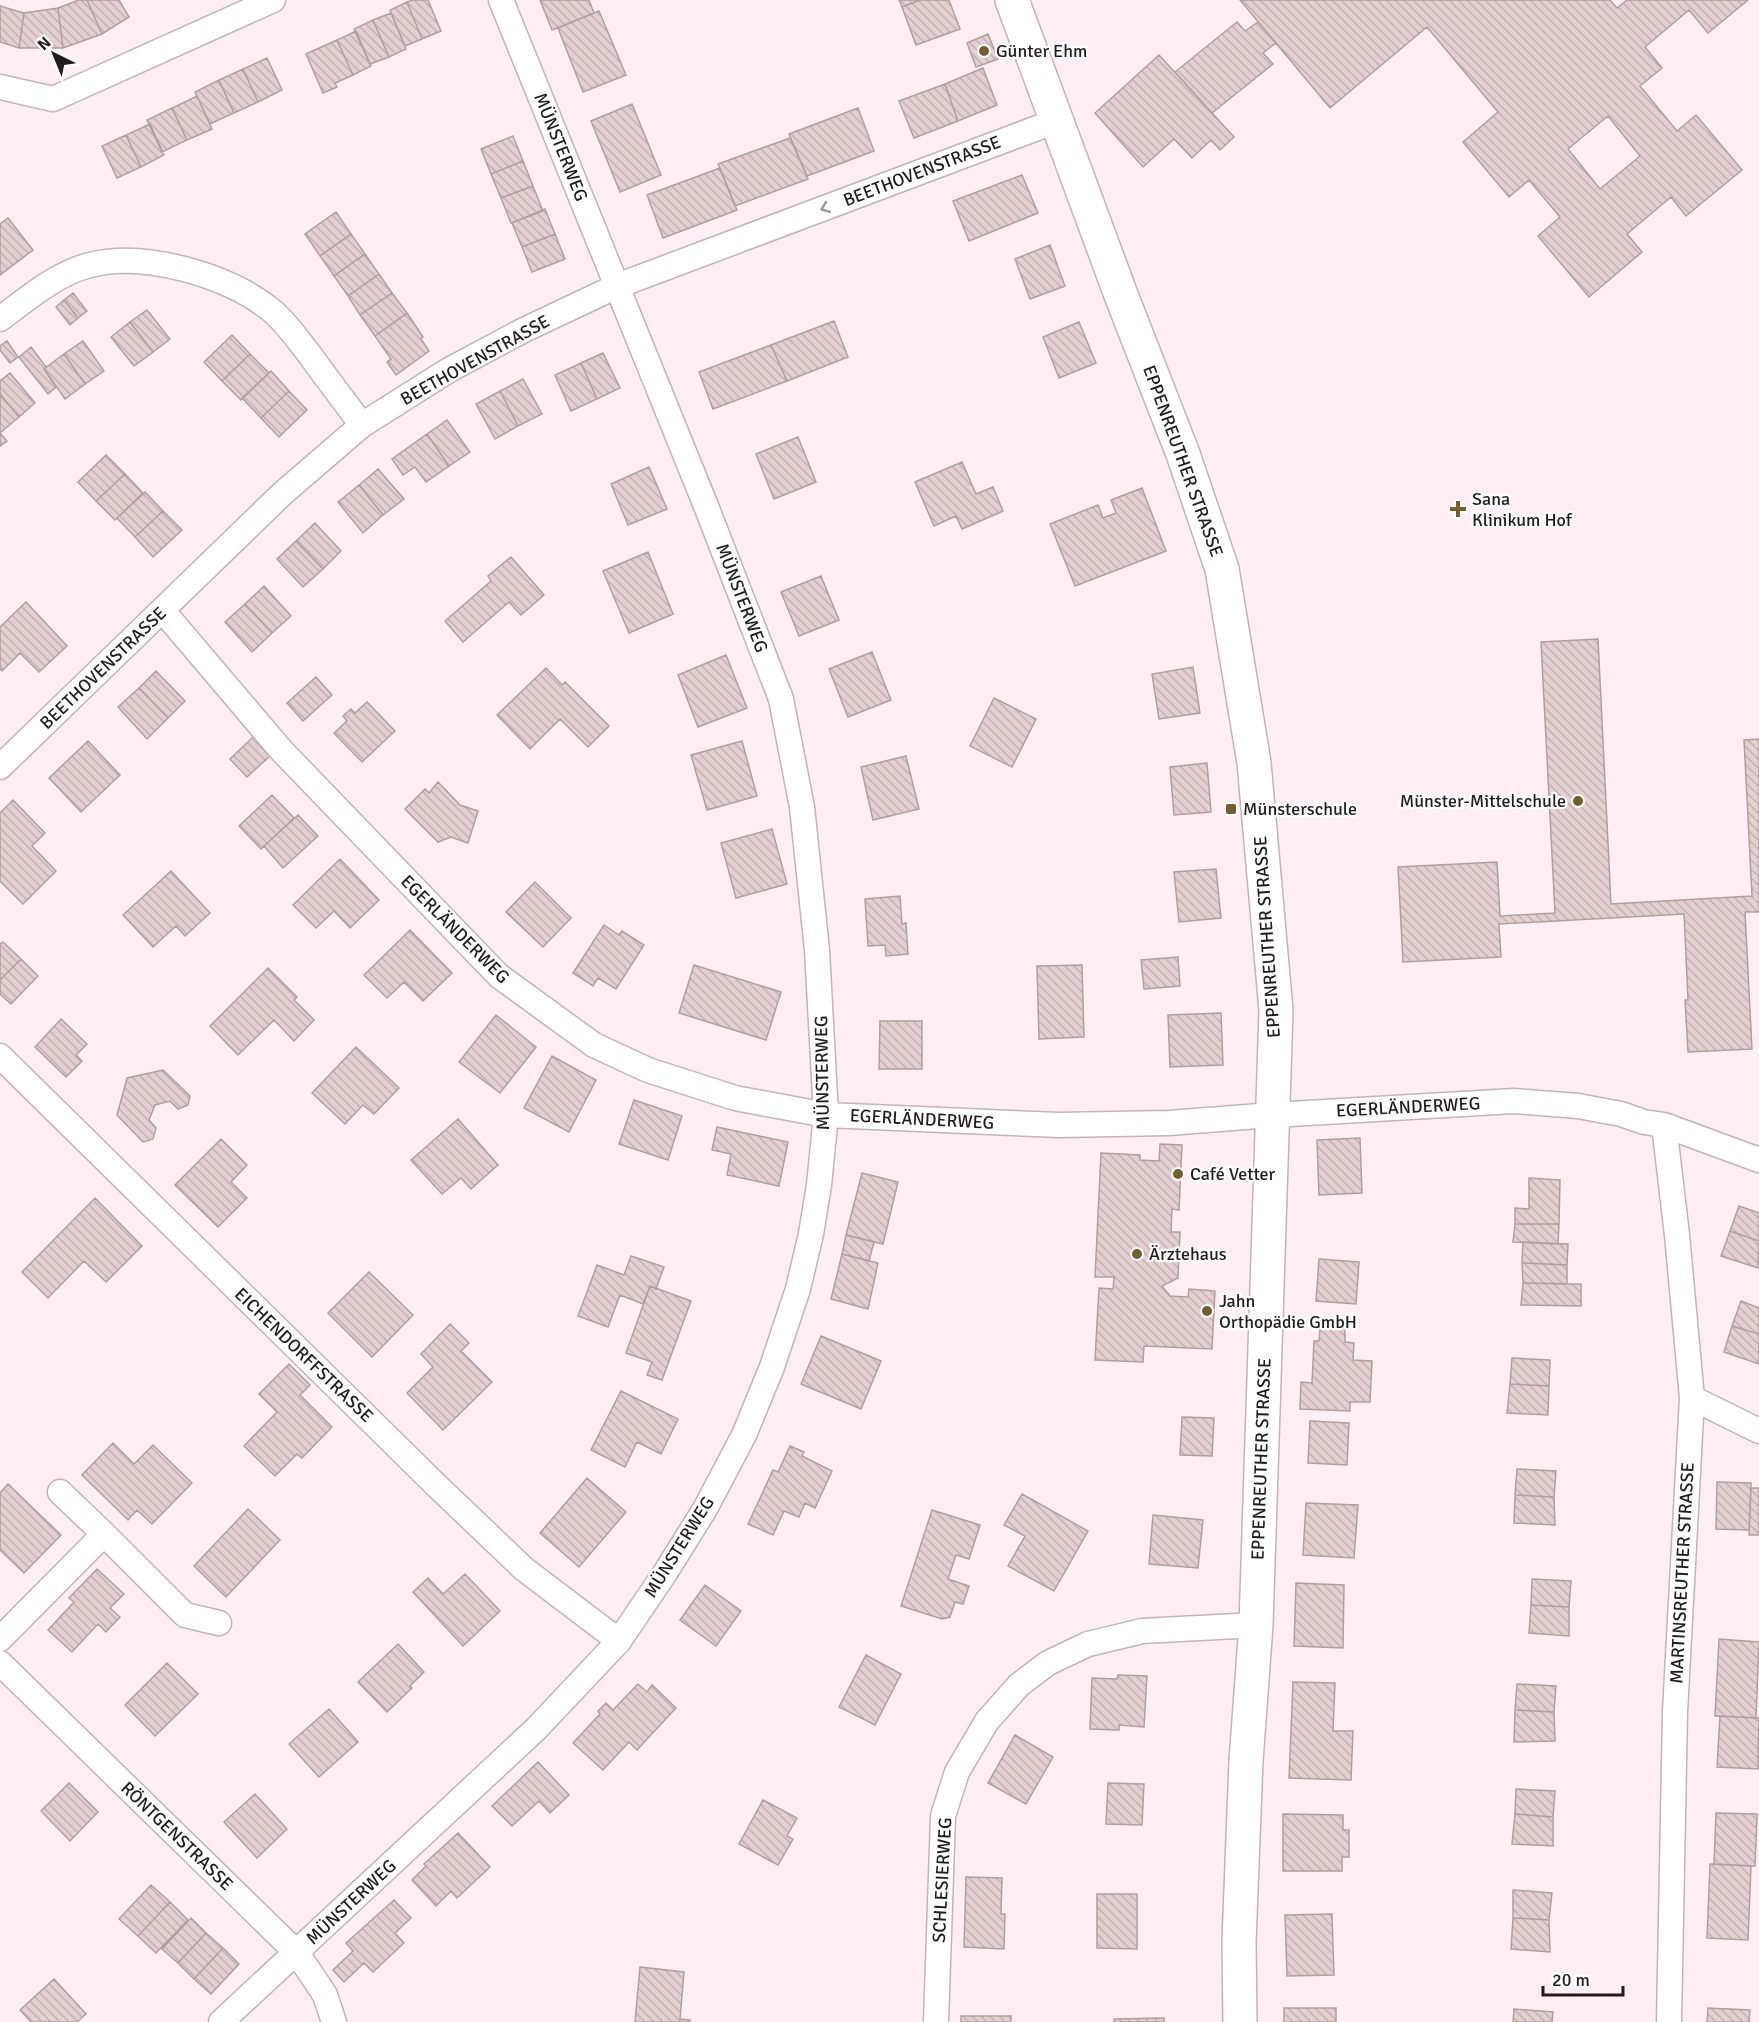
<svg xmlns="http://www.w3.org/2000/svg" width="1759" height="2022" viewBox="0 0 1759 2022" font-family="Signika,sans-serif">
  <style>
    .building { fill: url(#building-back-hatch); stroke: #b29ea0; stroke-width: 1.5; fill-rule: evenodd }
    .lines { fill: none; stroke-linecap: round; stroke-linejoin: round }
    .street-casing { stroke: #c4b2b9; stroke-width: 27 }
    .secondary-casing { stroke: #c4b2b9; stroke-width: 36 }
    .street { stroke: #fff; stroke-width: 24 }
    .secondary { stroke: #fff; stroke-width: 33 }
    .oneway { stroke: #9c989a }
    .poi-dot { fill: #735e2d; stroke: #fff; stroke-width: 2 }
    .labels { text-anchor: middle; dominant-baseline: central; stroke-width: 4.5; stroke-linejoin: round; paint-order: stroke }
    .poi-label { font-size: 18px; fill: #221b1e; stroke: #fff; text-anchor: start }
    .street-label { font-size: 18px; fill: #221b1e; stroke: #fff }
  </style>
  <defs>
    <pattern id="building-back-hatch" width="6" height="6" patternUnits="userSpaceOnUse" patternTransform="scale(1.5)"><rect width="6" height="6" fill="#e4cfd1"/><path d="M-1 5l2 2M0 0l6 6M5-1l2 2" fill="none" stroke="#c3b1b3"/></pattern>
  </defs>
  <rect width="100%" height="100%" fill="#ffeff5"/>
  <path class="building" d="M79,0H87L102,34L63,48L58,8Z
    M87,0H119L129,17L102,34Z
    M413,0H428L441,31L422,39L407,2Z
    M540,0H589L594,13L552,30Z
    M899,0H920L902,7Z
    M920,0H949L960,29L916,45L902,7Z
    M1240,0H1610L1617,8L1627,0H1748L1708,33L1689,10L1645,47L1662,68L1640,86L1677,131L1696,115L1742,170L1686,216L1671,197L1627,234L1642,252L1589,297L1538,236L1560,217L1529,180L1509,197L1463,142L1498,112L1427,27L1330,108ZM1608,116L1640,156L1600,189L1568,149Z
    M407,2L422,39L405,46L390,10Z
    M0,6L24,13L19,48L0,42Z
    M58,8L63,48H19L24,13Z
    M599,11L626,75L583,92L558,28Z
    M391,13L406,49L389,57L373,20Z
    M373,20L389,57L370,64L354,29Z
    M1237,22L1245,31L1258,22L1276,43L1263,53L1273,64L1212,113L1175,72Z
    M356,31L371,66L353,75L337,40Z
    M988,34L998,59L976,67L967,43Z
    M337,40L353,75L335,83L337,87L323,93L306,54Z
    M1159,55L1234,137L1220,150L1211,140L1192,158L1174,139L1143,167L1095,113Z
    M267,58L282,90L258,102L243,69Z
    M983,68L997,105L958,121L945,84Z
    M243,69L258,102L234,113L219,80Z
    M219,80L234,113L210,124L195,92Z
    M945,84L958,121L914,138L899,101Z
    M197,96L212,129L187,140L172,108Z
    M632,104L661,175L620,192L591,121Z
    M172,108L187,140L162,152L147,120Z
    M858,108L874,151L807,176L789,134Z
    M150,124L164,155L141,167L126,135Z
    M126,135L141,167L117,178L102,146Z
    M513,136L523,161L491,174L481,149Z
    M790,138L808,179L735,206L718,164Z
    M523,161L533,186L501,198L491,174Z
    M720,168L737,210L663,238L647,195Z
    M1022,175L1038,213L969,241L953,201Z
    M533,186L543,211L511,223L501,198Z
    M545,209L555,234L522,247L512,223Z
    M336,212L351,234L320,256L305,234Z
    M8,218L33,250L0,275V224Z
    M351,234L365,254L334,276L320,256Z
    M555,234L565,259L532,272L522,247Z
    M1050,245L1065,286L1030,299L1015,259Z
    M365,254L379,274L348,296L334,276Z
    M379,274L392,293L360,315L348,296Z
    M73,293L87,311L78,318L64,300Z
    M392,293L407,313L375,336L360,315Z
    M64,300L78,318L70,325L56,307Z
    M147,310L170,339L153,352L130,322Z
    M407,313L423,337L421,339L429,351L396,375L387,362L391,359L375,336Z
    M834,321L848,357L787,381L771,345Z
    M130,322L153,352L134,366L111,337Z
    M1079,322L1096,363L1059,378L1043,337Z
    M232,335L250,354L222,381L204,362Z
    M7,341L18,357L10,363L0,350V346Z
    M83,341L104,371L85,384L64,354Z
    M771,345L787,381L713,409L699,372Z
    M31,347L46,367L44,369L56,387L48,394L19,357Z
    M603,353L620,388L597,399L581,363Z
    M64,354L85,384L65,399L44,369Z
    M250,354L269,373L241,400L222,381Z
    M581,363L597,399L571,411L555,375Z
    M271,371L289,391L261,418L242,398Z
    M10,373L35,403L19,417L0,394V381Z
    M523,379L542,414L518,426L500,391Z
    M289,391L307,410L279,437L261,418Z
    M500,391L518,426L495,439L476,404Z
    M0,394L19,417L0,433L7,441L0,446Z
    M447,420L470,452L449,466L427,434Z
    M427,434L449,466L426,482L415,467L403,475L392,459Z
    M798,437L816,482L774,499L756,454Z
    M106,455L125,474L96,501L78,482Z
    M962,462L976,494L993,487L1003,511L962,529L956,516L934,526L915,482Z
    M649,467L667,509L628,525L611,484Z
    M378,469L404,499L383,515L359,485Z
    M125,474L143,493L115,520L96,501Z
    M359,485L383,515L363,533L338,502Z
    M1142,488L1166,551L1075,586L1050,524L1098,505L1103,518L1116,513L1111,500Z
    M145,492L163,511L135,537L117,518Z
    M163,511L182,530L153,557L135,537Z
    M315,523L341,551L323,569L296,541Z
    M296,541L323,569L303,587L277,559Z
    M648,552L673,614L629,633L603,571Z
    M511,557L544,595L521,615L509,602L463,642L445,621L491,581L488,576Z
    M821,576L839,620L799,636L781,592Z
    M264,586L291,616L272,633L245,604Z
    M26,602L67,646L39,672L20,653L2,671L0,669V627Z
    M245,604L272,633L252,652L225,622Z
    M1598,639L1611,904L1752,896L1744,740L1759,739V912H1745L1752,1049L1688,1052L1685,1000H1688L1684,914L1499,924L1501,957L1403,962L1398,867L1497,862L1500,916L1555,913L1541,642Z
    M872,652L891,700L848,717L829,669Z
    M726,655L747,708L698,727L678,675Z
    M1193,667L1200,713L1159,719L1152,674Z
    M546,668L562,685L565,682L609,726L588,747L560,719L530,749L497,715Z
    M156,671L185,701L168,718L139,688Z
    M316,677L332,695L303,721L287,703Z
    M139,688L168,718L147,739L118,707Z
    M994,698L1036,719L1012,767L970,746Z
    M367,702L395,731L362,762L334,733L347,721L343,716L351,709L355,713Z
    M253,737L270,756L247,777L230,759Z
    M88,741L120,775L81,812L49,778Z
    M742,741L757,796L707,810L691,755Z
    M906,756L919,809L873,820L861,767Z
    M1207,763L1211,812L1174,815L1170,767Z
    M438,782L460,805L478,811L468,843L451,837L438,842L405,809L425,789L429,793Z
    M272,795L294,818L261,849L239,826Z
    M13,800L45,833L32,846L56,871L23,904L0,881V813Z
    M298,815L318,836L283,868L264,846Z
    M772,829L787,884L736,898L721,843Z
    M340,859L379,900L350,928L334,911L316,928L293,905Z
    M1216,869L1221,918L1179,922L1174,872Z
    M171,871L210,913L185,936L176,926L153,947L123,915Z
    M535,882L571,918L543,947L506,912Z
    M900,896L902,924L906,923L908,954L886,956L885,945L868,946L865,899Z
    M604,925L619,935L622,931L644,945L616,989L598,978L593,986L573,973Z
    M410,930L452,973L423,1001L404,982L387,998L364,975Z
    M3,942L21,959L0,980V944Z
    M1178,957L1180,986L1144,989L1141,960Z
    M21,959L38,976L11,1004L0,994V980Z
    M694,965L781,992L766,1040L679,1013Z
    M1082,965L1084,1037L1039,1039L1037,966Z
    M268,968L297,997L294,1000L314,1020L294,1041L274,1020L238,1055L210,1026Z
    M1221,1013L1223,1065L1170,1067L1168,1015Z
    M496,1015L536,1047L500,1093L459,1062Z
    M61,1019L87,1044L76,1055L82,1061L66,1077L35,1047Z
    M880,1021H922V1069H879Z
    M356,1047L399,1088L374,1114L363,1105L345,1124L312,1093Z
    M552,1056L596,1080L569,1132L524,1108Z
    M163,1070L190,1096L188,1105L178,1109L170,1101L155,1105L149,1120L156,1128L153,1139L143,1142L117,1115L127,1078Z
    M634,1100L682,1116L668,1160L619,1144Z
    M458,1119L498,1165L471,1189L461,1178L442,1194L411,1160Z
    M717,1127L788,1142L779,1186L727,1175L731,1154L712,1150Z
    M1360,1138L1362,1193L1319,1195L1317,1140Z
    M221,1139L247,1165L231,1182L247,1198L218,1227L175,1185Z
    M1160,1144L1182,1145L1179,1210L1172,1209L1171,1232H1180L1178,1278L1162,1286L1170,1296L1188,1297L1189,1289L1215,1291L1212,1349L1144,1346L1143,1362L1095,1360L1099,1288L1113,1289L1114,1277H1095L1101,1153L1140,1155V1160L1159,1161Z
    M862,1173L898,1182L883,1244L846,1235Z
    M1529,1178L1560,1180L1559,1224H1515V1208L1529,1209Z
    M95,1198L142,1246L106,1282L84,1261L48,1298L22,1272Z
    M1739,1206L1759,1213V1241L1730,1231Z
    M1515,1224H1559L1558,1244L1513,1242Z
    M1730,1231L1759,1241L1758,1268L1721,1256Z
    M846,1235L874,1242L869,1261L842,1254Z
    M1523,1242L1568,1244L1567,1265L1522,1263Z
    M842,1254L878,1263L868,1309L831,1299Z
    M631,1256L664,1267L656,1289L650,1286L643,1304L620,1295L608,1327L578,1316L597,1265L624,1275Z
    M1319,1259L1359,1262L1356,1304L1316,1301Z
    M1522,1263L1567,1265V1284L1523,1283Z
    M369,1272L413,1315L372,1357L328,1313Z
    M1523,1283L1581,1284V1306L1521,1305Z
    M650,1286L691,1301L662,1380L647,1375L652,1362L626,1353Z
    M1741,1301L1759,1308V1334L1732,1326Z
    M450,1324L469,1343L461,1351L492,1382L443,1430L407,1393L433,1367L421,1354Z
    M1732,1326L1759,1334V1364L1724,1352Z
    M1320,1328L1345,1329V1342L1354,1343L1353,1360L1372,1361L1370,1402H1350V1411L1300,1409L1301,1382L1312,1383L1314,1341H1319Z
    M821,1336L881,1361L861,1409L801,1384Z
    M1512,1358L1550,1360L1549,1386L1510,1384Z
    M289,1364L310,1385L300,1395L332,1427L302,1458L297,1454L275,1476L244,1446L277,1412L259,1394Z
    M1510,1384L1549,1386L1548,1415L1507,1413Z
    M621,1391L678,1419L661,1454L637,1442L625,1467L591,1450Z
    M1182,1417L1214,1418L1212,1456L1180,1455Z
    M1310,1421L1349,1423L1347,1465L1308,1463Z
    M113,1443L134,1464L153,1445L192,1483L152,1524L137,1510L128,1520L82,1475Z
    M790,1446L804,1452L802,1456L832,1471L815,1508L805,1503L799,1517L784,1511L773,1535L748,1524L773,1470L778,1472Z
    M1517,1469L1556,1471L1554,1497L1515,1495Z
    M587,1478L626,1512L579,1567L540,1533Z
    M1717,1482L1751,1483L1749,1530L1716,1529Z
    M8,1484L61,1535L24,1573L0,1550V1493Z
    M1751,1488H1759V1535H1749Z
    M1022,1494L1088,1531L1054,1591L1008,1566L1025,1536L1004,1525Z
    M1515,1495L1554,1497L1555,1525L1514,1523Z
    M1306,1503L1358,1505L1354,1558L1303,1555Z
    M248,1509L280,1540L226,1597L194,1566Z
    M932,1510L980,1525L969,1559L956,1555L948,1579L969,1586L963,1604L955,1602L950,1617L942,1619L901,1606Z
    M1153,1515L1203,1520L1198,1568L1149,1564Z
    M97,1569L124,1594L110,1608L120,1617L106,1632L98,1624L72,1652L48,1630L74,1602L69,1598Z
    M465,1574L500,1611L463,1646L413,1592L428,1578L443,1594Z
    M1532,1579L1571,1581L1569,1607L1531,1605Z
    M1296,1583L1344,1585L1343,1648L1294,1646Z
    M705,1585L741,1611L716,1646L680,1620Z
    M1531,1605L1569,1607V1636L1529,1633Z
    M1719,1639L1759,1642L1756,1718L1715,1716Z
    M398,1644L424,1672L410,1686L412,1688L387,1712L358,1682Z
    M866,1655L901,1674L875,1725L839,1707Z
    M167,1663L198,1694L155,1736L125,1705Z
    M1118,1675L1147,1676L1144,1727L1119,1725V1730L1090,1729L1092,1678L1117,1679Z
    M1293,1682L1335,1683L1333,1731H1353L1351,1780L1289,1778Z
    M638,1684L647,1692L652,1685L676,1708L637,1750L629,1742L603,1770L573,1743L600,1714L598,1711L606,1703L613,1710Z
    M1517,1684L1556,1686L1554,1712L1515,1710Z
    M329,1709L358,1742L319,1777L289,1744Z
    M1515,1710L1554,1712L1555,1741L1514,1742Z
    M1720,1716L1759,1718L1758,1769L1717,1767Z
    M1015,1735L1053,1757L1026,1804L988,1783Z
    M538,1762L569,1795L550,1813L539,1801L512,1826L492,1806Z
    M69,1783L98,1812L70,1841L41,1811Z
    M1108,1783L1144,1784L1142,1825L1106,1824Z
    M1516,1789L1555,1791L1553,1817L1515,1814Z
    M255,1794L287,1829L257,1858L224,1822Z
    M763,1800L797,1818L787,1836L793,1839L778,1865L739,1844Z
    M1716,1813L1757,1814L1755,1866L1714,1864Z
    M1283,1814L1343,1815V1830H1349V1857H1342V1871H1283Z
    M1515,1814L1553,1817V1846L1512,1844Z
    M458,1833L490,1867L457,1898L451,1891L436,1906L412,1880L426,1866L424,1864Z
    M1710,1864L1751,1866L1748,1940L1707,1938Z
    M966,1877L1002,1878L1001,1914H1005L1004,1949L964,1947Z
    M151,1885L170,1902L138,1936L119,1919Z
    M1513,1890L1552,1893L1549,1920L1513,1918Z
    M1097,1894H1137V1949L1097,1948Z
    M394,1900L411,1918L395,1933L404,1943L373,1972L364,1963L344,1982L333,1970L353,1951L346,1943Z
    M170,1902L188,1920L156,1953L138,1936Z
    M1332,1914L1334,1975L1287,1976L1285,1915Z
    M191,1918L206,1933L178,1963L162,1949Z
    M1513,1918L1549,1920L1550,1952L1511,1949Z
    M206,1933L223,1948L194,1979L178,1963Z
    M223,1948L239,1964L211,1994L194,1979Z
    M640,1967L684,1972L680,2019L690,2020V2022H635Z
    M54,1979L86,2014L77,2022H31L20,2010Z
    M1284,2008H1336V2022H1284Z
    M1708,2008L1750,2010L1749,2022H1707Z
    M1514,2009L1553,2012L1552,2022H1513Z
    M961,2016H1011V2022H961Z
    M1164,2018V2022H1114V2019Z"/>
  <g class="lines">
    <g class="street-casing">
      <path id="street" d="M0,87L53,99L273,0
        M0,319C27,299 57,273 90,265C143,251 229,275 271,310C286,322 298,340 310,355C327,379 345,402 362,425
        M163,611L281,750L499,976L594,1045L648,1070L735,1098L826,1115L1059,1125L1169,1123L1273,1115L1514,1101L1578,1106L1621,1114L1644,1122L1664,1125L1759,1160
        M0,767L283,493L362,425L449,370L524,330L617,286L1056,121
        M0,1056L435,1484L524,1569L619,1641
        M1664,1125L1677,1235L1692,1398L1675,1712L1669,2022
        M1692,1398L1759,1431
        M104,1534L185,1615L219,1623
        M0,1639L104,1534L60,1492
        M0,1663L297,1953L325,1995L334,2022
        M221,2022L536,1729L619,1641L665,1573L705,1509L744,1435L772,1367L798,1289L811,1234L819,1185L826,1115L817,950L802,807L781,699L706,506L501,0
        M936,2022L943,1816L957,1772L987,1721L1019,1685L1048,1663L1088,1644L1142,1631L1256,1625"/>
    </g>
    <g class="secondary-casing">
      <path id="secondary" d="M1012,0L1121,295L1183,454L1222,569L1254,763L1276,1010L1256,1625L1246,1761L1239,1942L1240,2022"/>
    </g>
    <use href="#street" class="street"/>
    <use href="#secondary" class="secondary"/>
  </g>
  <defs><path id="oneway-chevron" d="M-2-3.5L2.5 0L-2 3.5" fill="none" stroke-width="1.6" stroke-linecap="round" stroke-linejoin="round" transform="scale(1.5)"/></defs>
  <use class="oneway" href="#oneway-chevron" transform="translate(825 208) rotate(159)"/>
  <g class="poi-dot">
    <circle cx="984" cy="51" r="6"/>
    <path d="M1455 500h6v6h6v6h-6v6h-6v-6h-6v-6h6z"/>
    <circle cx="1578" cy="801" r="6"/>
    <rect x="1225" y="803" width="12" height="12" rx="3"/>
    <circle cx="1178" cy="1174" r="6"/>
    <circle cx="1137" cy="1254" r="6"/>
    <circle cx="1207" cy="1311" r="6"/>
  </g>
  <g class="labels">
    <g class="poi-label">
      <text x="996" y="51">Günter Ehm</text>
      <text x="1472" y="499">Sana<tspan x="1472" dy="21">Klinikum Hof</tspan></text>
      <text x="1566" y="801" text-anchor="end">Münster-Mittelschule</text>
      <text x="1243" y="809">Münsterschule</text>
      <text x="1190" y="1174">Café Vetter</text>
      <text x="1149" y="1254">Ärztehaus</text>
      <text x="1219" y="1301">Jahn<tspan x="1219" dy="21">Orthopädie GmbH</tspan></text>
    </g>
    <g class="street-label">
      <text transform="translate(561 147) rotate(68)">MÜNSTERWEG</text>
      <text transform="translate(922 171) rotate(-21)">BEETHOVENSTRASSE</text>
      <text transform="translate(475 360) rotate(-29)">BEETHOVENSTRASSE</text>
      <text transform="translate(1183 461) rotate(70)">EPPENREUTHER STRASSE</text>
      <text transform="translate(742 598) rotate(69)">MÜNSTERWEG</text>
      <text transform="translate(103 668) rotate(-44)">BEETHOVENSTRASSE</text>
      <text transform="translate(455 929) rotate(45)">EGERLÄNDERWEG</text>
      <text transform="translate(1267 937) rotate(-94)">EPPENREUTHER STRASSE</text>
      <text transform="translate(822 1073) rotate(-91)">MÜNSTERWEG</text>
      <text transform="translate(1408 1107) rotate(-3)">EGERLÄNDERWEG</text>
      <text transform="translate(922 1119) rotate(3)">EGERLÄNDERWEG</text>
      <text transform="translate(304 1355) rotate(44)">EICHENDORFFSTRASSE</text>
      <text transform="translate(1261 1459) rotate(-88)">EPPENREUTHER STRASSE</text>
      <text transform="translate(679 1547) rotate(-58)">MÜNSTERWEG</text>
      <text transform="translate(1682 1573) rotate(-87)">MARTINSREUTHER STRASSE</text>
      <text transform="translate(177 1836) rotate(44)">RÖNTGENSTRASSE</text>
      <text transform="translate(942 1880) rotate(-87)">SCHLESIERWEG</text>
      <text transform="translate(351 1902) rotate(-43)">MÜNSTERWEG</text>
    </g>
  </g>
  <g transform="translate(54 54) rotate(317)" stroke="#ffffff" stroke-width="4.5" paint-order="stroke">
  <path d="M0-4.5L10 22L0 15L-10 22Z" fill="#221b1e"/>
  <text y="-9" font-size="16" font-weight="bold" text-anchor="middle" fill="#221b1e">N</text>
  </g>
  <path d="M1543 1986v9h80v-9" fill="none" stroke="#221b1e" stroke-width="3"/>
  <text x="1552" y="1986" font-size="18" fill="#221b1e" stroke="#ffffff" stroke-width="4.5" paint-order="stroke">20 m</text>
</svg>
